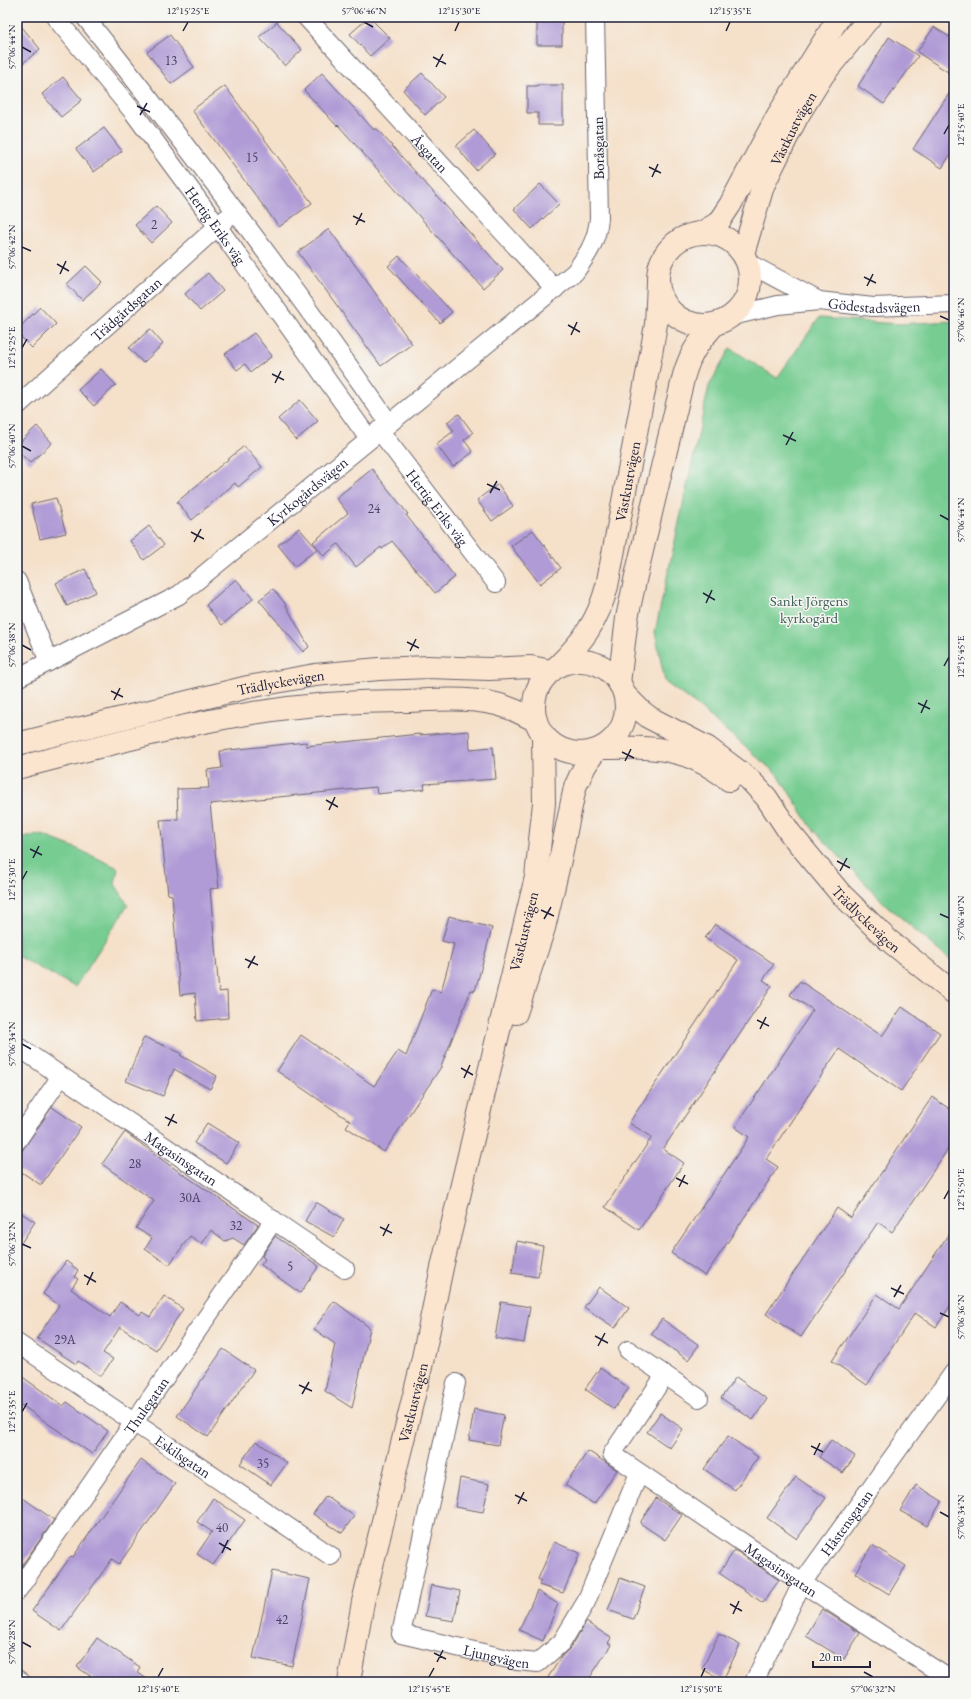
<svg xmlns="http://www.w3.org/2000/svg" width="971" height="1699" viewBox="0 0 971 1699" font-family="'EB Garamond',serif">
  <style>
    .green { fill: #76cc91; stroke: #4c7766 }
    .building { fill: #b09bd6 }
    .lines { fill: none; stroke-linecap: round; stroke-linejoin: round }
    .street-casing { stroke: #6c646d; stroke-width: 20 }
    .secondary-casing { stroke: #6c646d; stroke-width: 24 }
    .street { stroke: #fff; stroke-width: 18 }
    .secondary { stroke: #fbe5cf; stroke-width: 22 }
    .ticks { fill: none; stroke: #22223b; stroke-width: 1.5 }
    .labels { text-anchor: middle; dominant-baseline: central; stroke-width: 3; stroke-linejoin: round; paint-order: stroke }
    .number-label { font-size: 13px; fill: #464062 }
    .street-label { font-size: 15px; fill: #22223b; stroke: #f6f6f2 }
    .park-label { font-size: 15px; fill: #3f5e59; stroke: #f6f6f2 }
    .neatline { fill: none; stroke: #22223b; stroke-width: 1.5 }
    .ticks-label { font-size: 10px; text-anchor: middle; fill: #22223b }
  </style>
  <rect width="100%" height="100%" fill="#f6f6f2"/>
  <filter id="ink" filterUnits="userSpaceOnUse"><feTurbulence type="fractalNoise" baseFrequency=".025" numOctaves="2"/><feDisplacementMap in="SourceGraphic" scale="8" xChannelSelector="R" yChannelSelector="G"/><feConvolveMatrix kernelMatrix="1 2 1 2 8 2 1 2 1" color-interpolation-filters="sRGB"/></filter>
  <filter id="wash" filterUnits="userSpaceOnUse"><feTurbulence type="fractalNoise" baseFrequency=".012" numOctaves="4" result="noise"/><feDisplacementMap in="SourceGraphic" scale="16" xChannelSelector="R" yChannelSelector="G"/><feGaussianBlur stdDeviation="0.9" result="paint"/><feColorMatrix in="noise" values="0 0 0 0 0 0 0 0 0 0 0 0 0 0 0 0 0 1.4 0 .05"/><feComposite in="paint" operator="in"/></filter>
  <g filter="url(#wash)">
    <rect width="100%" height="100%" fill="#f5e0c9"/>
    <path class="green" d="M819,318L898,324L954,321V963L885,904L812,828L778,775L700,708L665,682L655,632L709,386L730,348L777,378Z
      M42,835L78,849L118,868L115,884L128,905L75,987L17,956V837Z"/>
    <g id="blocks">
      <path class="building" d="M369,17L390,38L370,56L350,34Z
        M537,17H562V45H537Z
        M17,21L40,49L17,68Z
        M277,22L302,50L285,66L259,37Z
        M934,27L954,40V76L917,52Z
        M170,35L194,67L171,84L147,52Z
        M889,37L918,56L884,104L858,86Z
        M322,73L374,130L376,128L503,270L483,288L338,125L337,126L304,90Z
        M422,73L444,97L425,115L403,90Z
        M63,77L82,100L61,117L42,94Z
        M537,85H563V125H538V113H527V86H537Z
        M225,86L312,203L279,227L192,110Z
        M954,86V149L942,168L913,149Z
        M104,128L122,151L94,172L76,149Z
        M474,130L495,154L476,170L456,146Z
        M540,184L559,204L532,229L514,209Z
        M156,206L172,223L151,243L135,225Z
        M329,229L412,344L381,366L298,252Z
        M399,256L452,312L440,323L388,266Z
        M86,266L102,282L82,300L67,284Z
        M208,273L223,291L200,311L185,294Z
        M40,307L56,324L32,348L17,333V330Z
        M150,329L163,344L143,363L129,348Z
        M254,333L272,356L251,372L245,364L237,370L225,354Z
        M101,369L116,385L94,406L78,390Z
        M300,400L318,421L296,440L278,419Z
        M459,414L473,433L464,440L473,452L453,467L436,444L454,431L447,422Z
        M37,426L52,443L30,463L17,450V445Z
        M244,446L262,467L238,487L235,483L192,520L177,502Z
        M372,469L408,514L406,515L455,577L435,593L392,541L382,549L381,547L356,567L338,544L324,556L313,542L348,513L336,498Z
        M498,484L513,506L492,521L477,500Z
        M56,498L66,533L40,539L31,504Z
        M149,526L164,545L144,560L130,541Z
        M299,528L317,549L295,566L278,545Z
        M533,530L561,568L540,584L511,546Z
        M85,569L96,592L67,606L56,583Z
        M236,579L253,599L222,625L206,605Z
        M273,589L284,602L309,647L303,652L259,600Z
        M469,731L470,749L493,747L496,779L424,784L425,789L377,794L376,787L210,804L219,888L210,889L219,992L227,991L228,1018L197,1021L195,993L180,995L172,895L168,894L160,820L178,819L177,789L209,788L207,770L222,768L220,751L306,742V746L419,734V735Z
        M449,916L492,928L475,991L471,990L441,1067L384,1152L346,1127L350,1121L277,1071L301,1035L374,1086L398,1051L406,1056L432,989L441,992L454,944L442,941Z
        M715,924L774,964L763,980L772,986L663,1149L684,1163L639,1230L605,1207L652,1137L629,1123L738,960L705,938Z
        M800,981L882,1036L902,1007L940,1033L901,1091L839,1049L766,1159L778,1167L705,1276L671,1253L749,1137L735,1127L813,1010L790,995Z
        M144,1037L181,1053L180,1055L217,1076L210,1089L174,1069L163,1096L126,1081Z
        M932,1097L954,1112V1140L892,1232L878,1222L801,1337L766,1314L837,1208L851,1218Z
        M52,1107L81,1127L41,1185L17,1169V1158Z
        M207,1123L239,1143L226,1163L194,1143Z
        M125,1132L168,1164L258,1225L244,1245L233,1238L225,1241L211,1230L202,1244L190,1236L169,1265L145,1249L152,1238L136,1228L154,1201L102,1164Z
        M316,1202L344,1219L334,1237L305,1221Z
        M17,1210L35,1222L17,1249Z
        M954,1226V1300L936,1327L915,1313L867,1385L832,1361L877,1294L899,1309Z
        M275,1236L319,1266L300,1293L261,1265L265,1259L262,1256Z
        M517,1241L543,1246L538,1277L512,1273Z
        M66,1261L78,1270L74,1277L78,1279L71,1289L110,1317L120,1302L140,1315L142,1312L150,1317L164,1296L183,1309L156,1350L120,1327L103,1353L113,1359L101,1376L78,1361L76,1364L37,1338L59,1305L43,1294Z
        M599,1287L629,1308L615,1328L584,1307Z
        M334,1301L370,1328L352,1408L325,1391L335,1344L314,1329Z
        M501,1302L530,1307L524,1343L495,1338Z
        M662,1319L699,1345L688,1360L651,1334Z
        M223,1349L254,1370L208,1437L177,1416Z
        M600,1368L629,1388L614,1409L585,1389Z
        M17,1373L63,1406L67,1402L108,1431L92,1454L17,1402Z
        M736,1377L767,1399L753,1420L721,1398Z
        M474,1409L504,1415L498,1445L469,1440Z
        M660,1413L683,1429L670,1448L647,1432Z
        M728,1436L758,1457L735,1490L704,1469Z
        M831,1440L855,1456L843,1473L819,1457Z
        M256,1441L287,1463L271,1485L240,1464Z
        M588,1451L617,1470L594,1504L565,1485Z
        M141,1460L175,1484L119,1564L112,1559L61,1631L32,1611L71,1556L73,1557Z
        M796,1477L826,1498L797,1539L767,1518Z
        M460,1478L489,1484L483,1512L455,1507Z
        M916,1485L942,1501L927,1526L900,1511Z
        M326,1496L354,1516L342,1533L313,1514Z
        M23,1498L54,1520L17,1572V1507Z
        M213,1498L245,1520L213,1565L197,1554L212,1532L197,1522Z
        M656,1498L682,1515L665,1540L640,1523Z
        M554,1542L580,1553L563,1593L539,1585L541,1581L538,1579Z
        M872,1545L906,1566L889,1594L855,1573Z
        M735,1550L779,1580L763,1603L719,1573Z
        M272,1571L310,1579L292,1666L253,1658Z
        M620,1578L645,1587L633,1619L608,1610Z
        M431,1585L460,1591L454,1621L425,1616Z
        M537,1591L558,1604L543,1641L519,1630Z
        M822,1609L860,1633L844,1659L806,1636Z
        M586,1622L611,1638L608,1643L611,1645L587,1682H545L562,1656L571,1647Z
        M719,1634L740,1645L723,1680L702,1669Z
        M97,1638L140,1667L137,1672L151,1682H99L77,1667Z"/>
    </g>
  </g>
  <g filter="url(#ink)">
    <use href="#blocks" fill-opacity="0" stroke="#6c646d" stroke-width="1"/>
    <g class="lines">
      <g class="street-casing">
        <g id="street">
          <path id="s1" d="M55,17L134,113L218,227L369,439"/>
          <path d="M85,17C190,149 292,284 389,423"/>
          <path id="s2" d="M306,17L555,289"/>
          <path d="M748,263L819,301"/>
          <path id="s3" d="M732,316L778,305L819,301L873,307L954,304"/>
          <path id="s4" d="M17,406L227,218"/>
          <path id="s5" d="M379,430L496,583"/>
          <path d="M17,581L49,662"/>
          <path id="s6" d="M17,678L179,595L575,272C588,254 597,241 599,218L595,17"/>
          <path id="s7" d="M17,1046L345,1269"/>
          <path d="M17,1141L61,1076"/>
          <path id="s8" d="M17,1343L331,1556"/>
          <path d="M628,1350L699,1398"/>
          <path id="s9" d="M665,1375L612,1454L802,1583L954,1682"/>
          <path id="s10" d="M456,1383L401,1634L517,1661L538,1663L562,1642L586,1602L639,1473"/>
          <path id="s11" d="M17,1591L274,1220"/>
          <path d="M17,1679L21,1682"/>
          <path id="s12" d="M754,1682L802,1583L954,1372"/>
        </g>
      </g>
      <g class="secondary-casing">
        <g id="secondary">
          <path d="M701,233L718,223L730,205L778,115L839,17"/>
          <circle cx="704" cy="279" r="46"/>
          <path id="s13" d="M743,254L763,186L797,117L823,75L870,17"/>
          <circle cx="580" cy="707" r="46"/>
          <path id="s14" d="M558,666C583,641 598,621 607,586L651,354L656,324L658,282"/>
          <path d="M619,683L627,618L636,576L684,375C691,351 699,342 715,324"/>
          <path id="s15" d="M625,695L641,711L650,718L708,748L749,779L766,797L790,833L840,893L887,939L954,993"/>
          <path id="s16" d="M17,744L248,687L315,675L379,669L428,667L489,669L531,667L550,671"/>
          <path d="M602,748C653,747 686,746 729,780"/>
          <path d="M17,768C95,748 173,726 253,713C302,705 353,701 403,701C435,700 476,696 506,707C516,710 526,716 536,721"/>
          <path d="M516,1013L544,928L560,860L575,787L585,766L595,751"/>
          <path id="s17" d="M349,1682L363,1602L421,1367L443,1263L536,877L544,803L543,735"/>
        </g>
      </g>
      <use href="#street" class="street"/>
      <use href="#secondary" class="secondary"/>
    </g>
  </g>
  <path class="ticks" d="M364,22L373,27M183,31L188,22M455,31L459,22M726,31L730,22M22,47L31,52M433,57L446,64M436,67L443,54M137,106L150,112M140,115L147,103M944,134L949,125M649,167L661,173M652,177L658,164M353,216L365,222M356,225L362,213M22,247L31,251M57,264L69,271M60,274L66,261M864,277L876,283M867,286L873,274M940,316L949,320M568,325L580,332M571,335L577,322M22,348L27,339M272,374L284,380M275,383L281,371M783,435L796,441M786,445L793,432M22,446L31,451M487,484L500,490M490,493L497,481M940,515L949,520M191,532L204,539M194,542L201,529M703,593L715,600M706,603L712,590M407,642L419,648M22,645L31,650M410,651L416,639M944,666L949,657M111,691L123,697M114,700L120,688M918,703L930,709M921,713L927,700M622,752L634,758M625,761L631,749M326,800L338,807M329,810L335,797M30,849L42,855M33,858L39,846M837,861L850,868M840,871L847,858M22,880L27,871M541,910L554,916M940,914L949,918M544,919L551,907M245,959L258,965M248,968L255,956M757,1020L769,1026M760,1029L766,1017M22,1044L31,1049M461,1068L473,1075M464,1078L470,1065M165,1117L177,1123M168,1126L174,1114M676,1178L688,1184M679,1187L685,1175M944,1199L949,1190M380,1227L392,1233M383,1236L389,1224M22,1244L31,1248M84,1275L96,1282M87,1285L93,1272M891,1288L904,1294M894,1297L901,1285M940,1313L949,1317M595,1336L608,1343M598,1346L605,1333M299,1385L312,1391M302,1394L309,1382M22,1412L27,1403M811,1446L823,1452M814,1455L820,1443M515,1495L527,1501M518,1504L524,1492M940,1512L949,1517M219,1543L231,1550M222,1553L228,1540M730,1604L742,1611M733,1614L739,1601M22,1642L31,1647M434,1653L446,1659M437,1662L443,1650M864,1672L873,1677M158,1677L163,1668M429,1677L434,1668M701,1677L705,1668"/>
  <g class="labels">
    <g class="number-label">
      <text x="171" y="60">13</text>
      <text x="252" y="157">15</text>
      <text x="154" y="224">2</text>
      <text x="374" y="508">24</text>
      <text x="135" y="1163">28</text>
      <text x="190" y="1197">30A</text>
      <text x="236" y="1225">32</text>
      <text x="290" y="1266">5</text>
      <text x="65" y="1339">29A</text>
      <text x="263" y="1463">35</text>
      <text x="222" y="1527">40</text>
      <text x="282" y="1619">42</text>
    </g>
    <g class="street-label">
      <text stroke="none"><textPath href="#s13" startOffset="136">Västkustvägen</textPath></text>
      <text transform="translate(598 148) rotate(-91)">Boråsgatan</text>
      <text stroke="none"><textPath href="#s2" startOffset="184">Åsgatan</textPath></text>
      <text stroke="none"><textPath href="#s1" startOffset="263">Hertig Eriks väg</textPath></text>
      <text stroke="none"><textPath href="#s3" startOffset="144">Gödestadsvägen</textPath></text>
      <text stroke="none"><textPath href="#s4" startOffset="146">Trädgårdsgatan</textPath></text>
      <text stroke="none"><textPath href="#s14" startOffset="202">Västkustvägen</textPath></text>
      <text stroke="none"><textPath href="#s6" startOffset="347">Kyrkogårdsvägen</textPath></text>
      <text stroke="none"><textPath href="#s5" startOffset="97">Hertig Eriks väg</textPath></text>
      <text stroke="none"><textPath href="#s16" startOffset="271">Trädlyckevägen</textPath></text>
      <text stroke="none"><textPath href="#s15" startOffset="334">Trädlyckevägen</textPath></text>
      <text stroke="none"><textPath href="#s17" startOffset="771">Västkustvägen</textPath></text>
      <text stroke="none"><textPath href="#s7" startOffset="199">Magasinsgatan</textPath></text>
      <text stroke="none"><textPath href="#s17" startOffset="287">Västkustvägen</textPath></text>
      <text stroke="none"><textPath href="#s11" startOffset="226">Thulegatan</textPath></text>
      <text stroke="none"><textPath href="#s8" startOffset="201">Eskilsgatan</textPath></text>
      <text stroke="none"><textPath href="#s12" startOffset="185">Håstensgatan</textPath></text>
      <text stroke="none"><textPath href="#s9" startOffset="300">Magasinsgatan</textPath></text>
      <text stroke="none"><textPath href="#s10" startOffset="355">Ljungvägen</textPath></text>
    </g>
    <g class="park-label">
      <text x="809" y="600">Sankt Jörgens<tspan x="809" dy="17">kyrkogård</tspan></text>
    </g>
  </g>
  <rect width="971" height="1699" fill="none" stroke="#f6f6f2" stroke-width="44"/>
  <path d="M813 1661v6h57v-6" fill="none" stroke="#22223b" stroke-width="2"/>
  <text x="819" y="1661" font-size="12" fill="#22223b" stroke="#f6f6f2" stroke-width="3" paint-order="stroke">20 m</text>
  <rect x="22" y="22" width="927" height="1655" class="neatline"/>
  <g class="ticks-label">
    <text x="188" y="14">12°15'25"E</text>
    <text x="364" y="14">57°06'46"N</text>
    <text x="459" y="14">12°15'30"E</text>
    <text x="730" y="14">12°15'35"E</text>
    <text transform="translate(11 47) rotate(-90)" y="4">57°06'44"N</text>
    <text transform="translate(960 125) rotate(-90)" y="4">12°15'40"E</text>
    <text transform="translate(11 247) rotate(-90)" y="4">57°06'42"N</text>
    <text transform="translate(960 320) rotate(-90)" y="4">57°06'46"N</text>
    <text transform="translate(11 348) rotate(-90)" y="4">12°15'25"E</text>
    <text transform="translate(11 446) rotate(-90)" y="4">57°06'40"N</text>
    <text transform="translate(960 520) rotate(-90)" y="4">57°06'44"N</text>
    <text transform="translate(11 645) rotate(-90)" y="4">57°06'38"N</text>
    <text transform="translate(960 657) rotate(-90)" y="4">12°15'45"E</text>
    <text transform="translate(11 880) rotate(-90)" y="4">12°15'30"E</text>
    <text transform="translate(960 918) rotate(-90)" y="4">57°06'40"N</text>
    <text transform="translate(11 1044) rotate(-90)" y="4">57°06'34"N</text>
    <text transform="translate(960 1190) rotate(-90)" y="4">12°15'50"E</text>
    <text transform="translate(11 1244) rotate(-90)" y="4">57°06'32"N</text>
    <text transform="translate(960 1317) rotate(-90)" y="4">57°06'36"N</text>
    <text transform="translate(11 1412) rotate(-90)" y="4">12°15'35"E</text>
    <text transform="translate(960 1517) rotate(-90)" y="4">57°06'34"N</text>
    <text transform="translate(11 1642) rotate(-90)" y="4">57°06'28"N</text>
    <text x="158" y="1692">12°15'40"E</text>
    <text x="429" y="1692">12°15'45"E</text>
    <text x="701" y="1692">12°15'50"E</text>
    <text x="873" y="1692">57°06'32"N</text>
  </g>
</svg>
